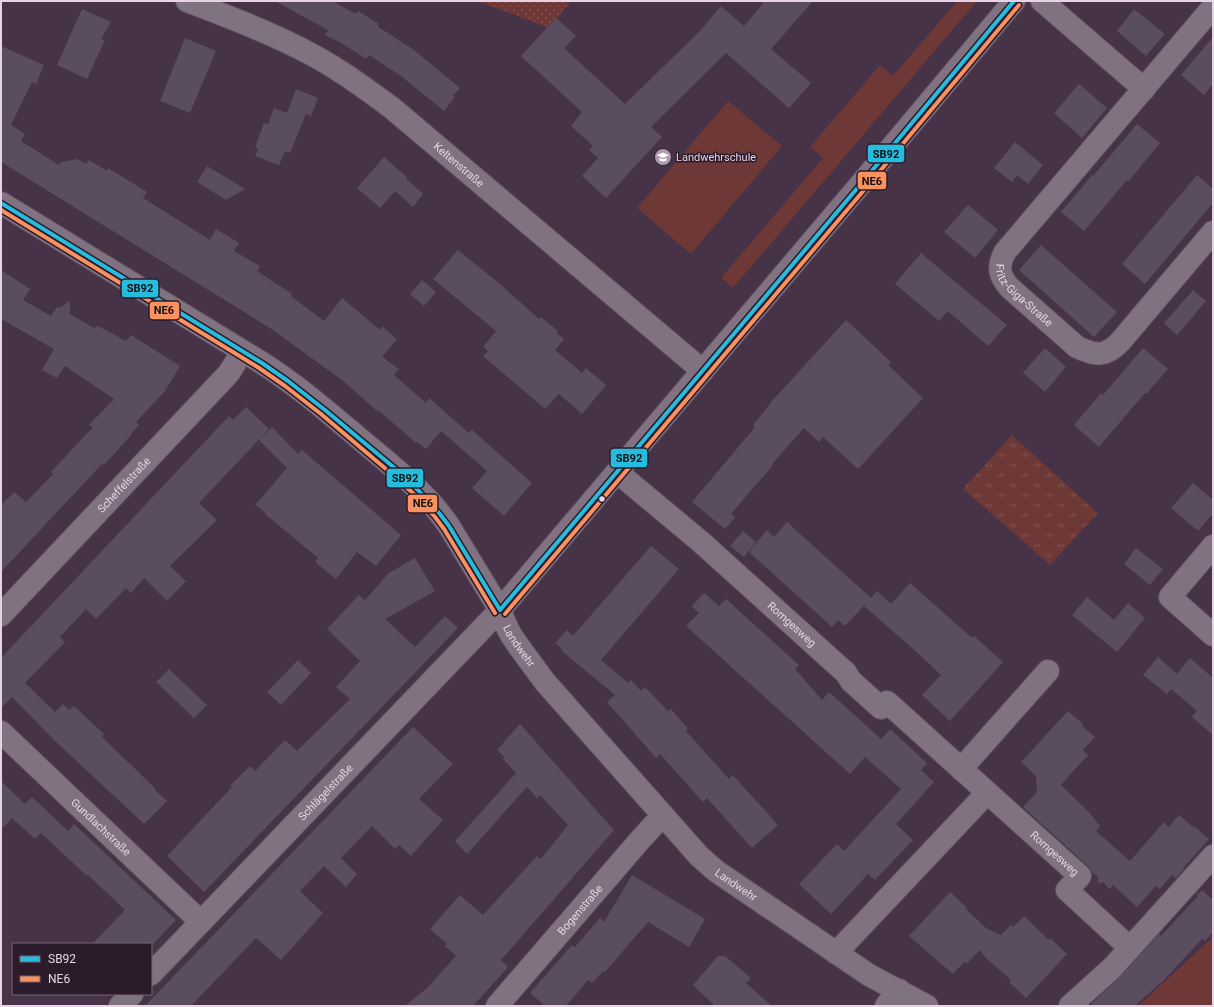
<svg xmlns="http://www.w3.org/2000/svg" width="1214" height="1007" viewBox="0 0 1214 1007" font-family="Roboto,sans-serif">
  <style>
    .grass { fill: #6d3836 }
    .park { fill: url(#park-tufts) }
    .garden { fill: url(#garden-dots) }
    .building { fill: #5a4d5f }
    .lines { fill: none; stroke-linecap: round; stroke-linejoin: round }
    .minor-casing { stroke: #615060; stroke-width: 24 }
    .tertiary-casing { stroke: #615060; stroke-width: 24 }
    .minor { stroke: #817281; stroke-width: 22 }
    .tertiary { stroke: #817281; stroke-width: 22 }
    .bus-1-casing { stroke: #2b1b2b; stroke-width: 7 }
    .bus-2-casing { stroke: #2b1b2b; stroke-width: 7 }
    .bus-1 { stroke: #26bcdd; stroke-width: 4 }
    .bus-2 { stroke: #fa915f; stroke-width: 4 }
    .bus-dot { fill: #e8d2e7; stroke: #2b1b2b; stroke-width: 1.5 }
    .labels { text-anchor: middle; dominant-baseline: central; stroke-width: 3; stroke-linejoin: round; paint-order: stroke }
    .poi-label { font-size: 11px; fill: #e8d2e7; stroke: #2b1b2b; text-anchor: start }
    .street-label { font-size: 11px; fill: #e8d2e7; stroke: #2b1b2b }
    .line-badge { stroke: #2b1b2b; stroke-width: 1.5 }
    .pale-badge-label { font-size: 11px; text-anchor: middle; font-weight: bold; fill: #111 }
  </style>
  <defs>
    <pattern id="park-tufts" width="24" height="20" patternUnits="userSpaceOnUse"><rect width="24" height="20" fill="#6d3836"/><path d="M3 7l-1-3M5 7V3M7 7l1-3M15 17l-1-3M17 17v-4M19 17l1-3" fill="none" stroke="#825453"/></pattern>
    <pattern id="garden-dots" width="8" height="8" patternUnits="userSpaceOnUse"><rect width="8" height="8" fill="#6d3836"/><path d="M2 2h.1M6 6h.1" fill="none" stroke="#825453" stroke-width="1.8" stroke-linecap="round"/></pattern>
  </defs>
  <rect width="100%" height="100%" fill="#463347"/>
  <path class="grass" d="M957,1H977L733,288L721,278L823,158L810,147L880,65L893,76Z
    M728,101L782,146L691,254L637,208Z
    M1213,937V1006H1138Z"/>
  <path class="park" d="M1012,435L1098,513L1050,565L963,489Z"/>
  <path class="garden" d="M477,1H571L550,28Z"/>
  <path class="building" d="M275,1H332L356,14L358,11L379,24L377,26L414,50L460,88L453,96L455,97L444,111L401,76L369,55L366,59L343,44L325,35L328,30Z
    M765,1H813L771,49L811,83L789,108L726,53L651,127L662,137L606,198L582,176L598,158L589,150L593,146L571,126L582,112L521,56L556,18L576,36L564,48L625,104L700,31L721,6L744,26Z
    M82,9L111,22L101,39L105,40L87,79L57,65Z
    M1134,9L1165,34L1146,56L1117,31Z
    M1213,37V84L1204,95L1181,75Z
    M185,38L216,51L190,113L160,101Z
    M1,46L44,65L36,84L32,82L11,125L25,134L21,141L59,165L61,162L77,159L86,164L89,160L107,171L108,168L147,192L143,198L210,240L216,229L239,243L234,251L260,266L257,271L292,294L291,296L324,321L342,298L380,330L382,326L397,339L382,357L399,369L394,375L426,403L429,398L469,433L472,430L532,483L504,516L472,488L487,471L441,431L426,449L417,442L416,443L378,410L377,411L342,380L270,328L1,162Z
    M1079,84L1107,108L1082,138L1054,113Z
    M296,89L318,98L311,116L306,114L290,153L285,151L279,165L255,156L258,149L255,147L264,123L268,124L274,108L287,113Z
    M1137,124L1160,143L1129,181L1127,180L1084,231L1061,212L1092,175L1093,176Z
    M1015,142L1043,165L1028,184L1017,175L1012,182L994,168Z
    M384,157L407,177L406,178L423,194L413,207L395,191L380,208L357,188Z
    M207,166L232,181L245,189L226,200L197,182Z
    M1197,175L1213,189V203L1145,284L1122,264Z
    M968,205L998,230L975,258L944,232Z
    M1041,245L1117,312L1094,337L1019,270Z
    M458,250L500,284L539,319L541,317L558,331L556,333L564,339L555,350L582,373L586,368L606,385L582,414L559,394L545,409L483,356L488,351L483,347L496,331L433,279Z
    M921,253L1007,325L988,346L948,311L939,321L895,284Z
    M1,270L30,289L23,300L51,316L57,307L60,308L70,301V314L94,328L98,326L126,341L131,335L180,366L165,391L136,422L139,425L131,434H132L104,465L102,464L1,572V505L14,492L26,502L53,474L51,472L93,427L89,425L114,399L65,366L57,378L42,370L54,349L1,319Z
    M422,280L436,292L424,306L410,294Z
    M1193,290L1206,301L1177,335L1164,323Z
    M846,320L891,362L888,365L923,398L858,469L823,437L819,442L804,428L772,464L773,465L731,514L735,517L725,529L692,502L755,427L753,425L773,400Z
    M1045,348L1066,367L1045,392L1023,373Z
    M1143,348L1168,369L1146,394L1145,393L1099,447L1074,425L1101,393L1103,395Z
    M246,407L269,429L199,503L217,520L170,566L186,581L167,601L144,578L131,593L126,588L96,619L86,609L60,637L65,642L25,683L55,712L63,704L69,710L74,706L104,734L102,737L156,789L155,790L167,801L144,824L55,741L12,697L1,708V658L229,416L233,420Z
    M272,427L298,454L302,450L401,535L376,566L357,552L336,579L315,562L318,558L265,514L266,513L255,505L287,468L259,440Z
    M1193,483L1213,500V513L1198,531L1171,508Z
    M787,522L871,598L845,626L838,620L832,627L749,552L767,530L774,537Z
    M743,531L756,542L744,557L730,546Z
    M651,546L679,569L601,660L628,683L631,680L641,691L645,687L668,711L671,709L688,729L686,731L729,779L733,775L778,825L752,848L707,798L703,802L660,754L656,758L607,702L615,695L575,662L561,650L562,649L555,643L567,630L573,636Z
    M1136,548L1163,569L1150,585L1124,564Z
    M415,558L435,591L385,619L415,647L445,616L458,628L204,892L167,856L232,787L230,786L249,767H251L255,771L285,740L297,751L350,699L336,687L360,661L327,629L359,595L365,600L389,573Z
    M910,583L972,638L974,636L1003,662L950,721L922,695L941,675L920,655L864,606L877,591L891,604Z
    M704,593L719,606L726,599L758,628L799,665L795,669L822,700L829,692L881,739L890,729L927,763L921,770L934,782L896,824L913,840L875,880L868,874L831,914L799,884L837,844L844,851L901,789L865,757L850,774L686,626L699,613L692,606Z
    M1087,597L1114,620L1128,603L1145,618L1117,652L1072,615Z
    M1158,657L1177,674L1190,658L1213,678V735L1192,717L1197,711L1171,689L1167,694L1143,675Z
    M298,660L311,673L281,705L267,692Z
    M169,669L207,705L194,718L156,682Z
    M1068,711L1083,724L1082,726L1095,737L1083,750L1088,755L1061,785L1089,812L1100,826L1096,831L1130,861L1164,822L1169,827L1179,815L1193,827L1194,826L1209,839L1184,867V869L1176,878L1172,875L1160,889L1156,886L1137,907L1113,885L1110,889L1103,882L1098,883V877L1092,872L1089,867L1023,807L1037,792L1036,776L1021,762Z
    M520,724L614,830L501,960L508,967L473,1006H405L427,988L456,956L445,946L447,944L430,929L460,895L483,915L537,856L541,859L568,825L540,795L537,798L527,787L467,854L455,841L516,773L503,759L505,758L497,750Z
    M413,727L453,764L419,799L443,820L411,856L399,845L395,849L372,826L341,858L357,874L346,887L324,866L300,891L323,913L281,960L256,938L191,1006H145Z
    M1,781L25,804L32,797L68,831L74,824L176,920L153,944H92L125,910L88,875L87,876L41,833L35,839L12,818L1,830Z
    M632,875L705,919L689,947L648,922L605,972L603,971L592,983L588,980L566,1006H545L530,993L572,945L575,947L600,918L604,922Z
    M1202,890L1213,900V932L1205,941L1202,939L1160,984V983L1135,1006H1089L1121,976L1159,934L1161,936L1198,896L1196,894L1197,892L1199,894Z
    M950,892L967,908L966,909L987,929L1001,935L1011,925L1013,927L1024,916L1049,940L1050,938L1067,954L1026,998L1009,982L1011,980L986,958L980,950L966,964L964,962L953,974L909,936Z
    M718,956H725L751,978L746,983L772,1006H715L693,985Z"/>
  <g class="lines">
    <g class="minor-casing">
      <g id="minor">
        <path id="s1" d="M187,1C224,15 262,29 297,47C331,63 362,86 392,108L703,371"/>
        <path d="M1042,1L1144,89"/>
        <path id="s2" d="M1213,7L1005,252C997,267 999,276 1010,288L1077,347C1096,356 1105,357 1120,342L1213,232"/>
        <path id="s3" d="M617,472L701,542L846,673L851,681L881,708L887,702L1080,876L1067,890L1130,948"/>
        <path d="M1213,546L1170,597L1213,635"/>
        <path id="s4" d="M1,615L229,373L242,352"/>
        <path id="s5" d="M1,732L201,922"/>
        <path d="M961,769L1048,671"/>
        <path d="M836,953L987,793"/>
        <path id="s6" d="M151,974L500,610L505,623L511,635L520,648L545,682L699,856L716,871L869,975L927,1006"/>
        <path d="M120,1006L132,994"/>
        <path id="s7" d="M497,1006L640,840L663,815"/>
        <path d="M886,1006L899,990"/>
        <path d="M1070,1006L1112,968L1213,856"/>
      </g>
    </g>
    <g class="tertiary-casing">
      <path id="tertiary" d="M1,203L262,363C298,386 329,413 361,440C393,467 426,492 449,526L500,610L865,179L1014,1"/>
    </g>
    <use href="#minor" class="minor"/>
    <use href="#tertiary" class="tertiary"/>
    <g class="bus-1-casing">
      <path id="bus-1" d="M1,203L262,363L288,381L325,410L397,470L419,491L440,514L449,526L500,610
        M500,610L865,179L1014,1"/>
    </g>
    <g class="bus-2-casing">
      <path id="bus-2" d="M1,210L259,368L285,386L321,414L393,475L415,495L435,517L444,529L495,613
        M505,614L870,183L1019,5"/>
    </g>
    <use href="#bus-1" class="bus-1"/>
    <use href="#bus-2" class="bus-2"/>
  </g>
  <defs>
    <g id="school-disc" transform="scale(0.9)"><circle r="9.5" fill="#af9aaf" stroke="#2b1b2b"/><path d="M0-5L7-2L0 1L-7-2ZM-4 1L0 2.5L4 1V4Q0 6-4 4Z" fill="#fff"/></g>
  </defs>
  <g fill-rule="evenodd">
    <use href="#school-disc" x="663" y="157"/>
  </g>
  <circle class="bus-dot" cx="602" cy="499" r="3.5"/>
  <g class="labels">
    <g class="poi-label">
      <text x="676" y="157">Landwehrschule</text>
    </g>
    <g class="street-label">
      <text stroke="none"><textPath href="#s1" startOffset="320">Keltenstraße</textPath></text>
      <text stroke="none"><textPath href="#s2" startOffset="375">Fritz-Giga-Straße</textPath></text>
      <text stroke="none"><textPath href="#s4" startOffset="179">Scheffelstraße</textPath></text>
      <text stroke="none"><textPath href="#s3" startOffset="232">Romgesweg</textPath></text>
      <text stroke="none"><textPath href="#s6" startOffset="545">Landwehr</textPath></text>
      <text stroke="none"><textPath href="#s6" startOffset="252">Schlägelstraße</textPath></text>
      <text stroke="none"><textPath href="#s5" startOffset="138">Gundlachstraße</textPath></text>
      <text stroke="none"><textPath href="#s3" startOffset="589">Romgesweg</textPath></text>
      <text stroke="none"><textPath href="#s6" startOffset="869">Landwehr</textPath></text>
      <text stroke="none"><textPath href="#s7" startOffset="127">Bogenstraße</textPath></text>
    </g>
  </g>
  <g class="line-badge">
    <rect x="867" y="144" width="38" height="19" rx="4" fill="#26bcdd"/>
    <rect x="857" y="171" width="30" height="19" rx="4" fill="#fa915f"/>
    <rect x="121" y="279" width="38" height="19" rx="4" fill="#26bcdd"/>
    <rect x="149" y="301" width="31" height="19" rx="4" fill="#fa915f"/>
    <rect x="610" y="448" width="38" height="20" rx="4" fill="#26bcdd"/>
    <rect x="386" y="468" width="38" height="20" rx="4" fill="#26bcdd"/>
    <rect x="407" y="494" width="31" height="19" rx="4" fill="#fa915f"/>
  </g>
  <g class="pale-badge-label">
    <text x="886" y="158">SB92</text>
    <text x="872" y="185">NE6</text>
    <text x="140" y="292">SB92</text>
    <text x="164" y="314">NE6</text>
    <text x="629" y="462">SB92</text>
    <text x="405" y="482">SB92</text>
    <text x="423" y="507">NE6</text>
  </g>
  <rect width="1214" height="1007" fill="none" stroke="#e8d2e7" stroke-width="4"/>
  <rect x="12" y="943" width="140" height="52" fill="#2b1b2b" stroke="#776476"/>
  <rect x="20" y="956" width="20" height="6" fill="#26bcdd" stroke="#776476"/>
  <text x="48" y="963" font-size="12" fill="#e8d2e7">SB92</text>
  <rect x="20" y="976" width="20" height="6" fill="#fa915f" stroke="#776476"/>
  <text x="48" y="983" font-size="12" fill="#e8d2e7">NE6</text>
</svg>
